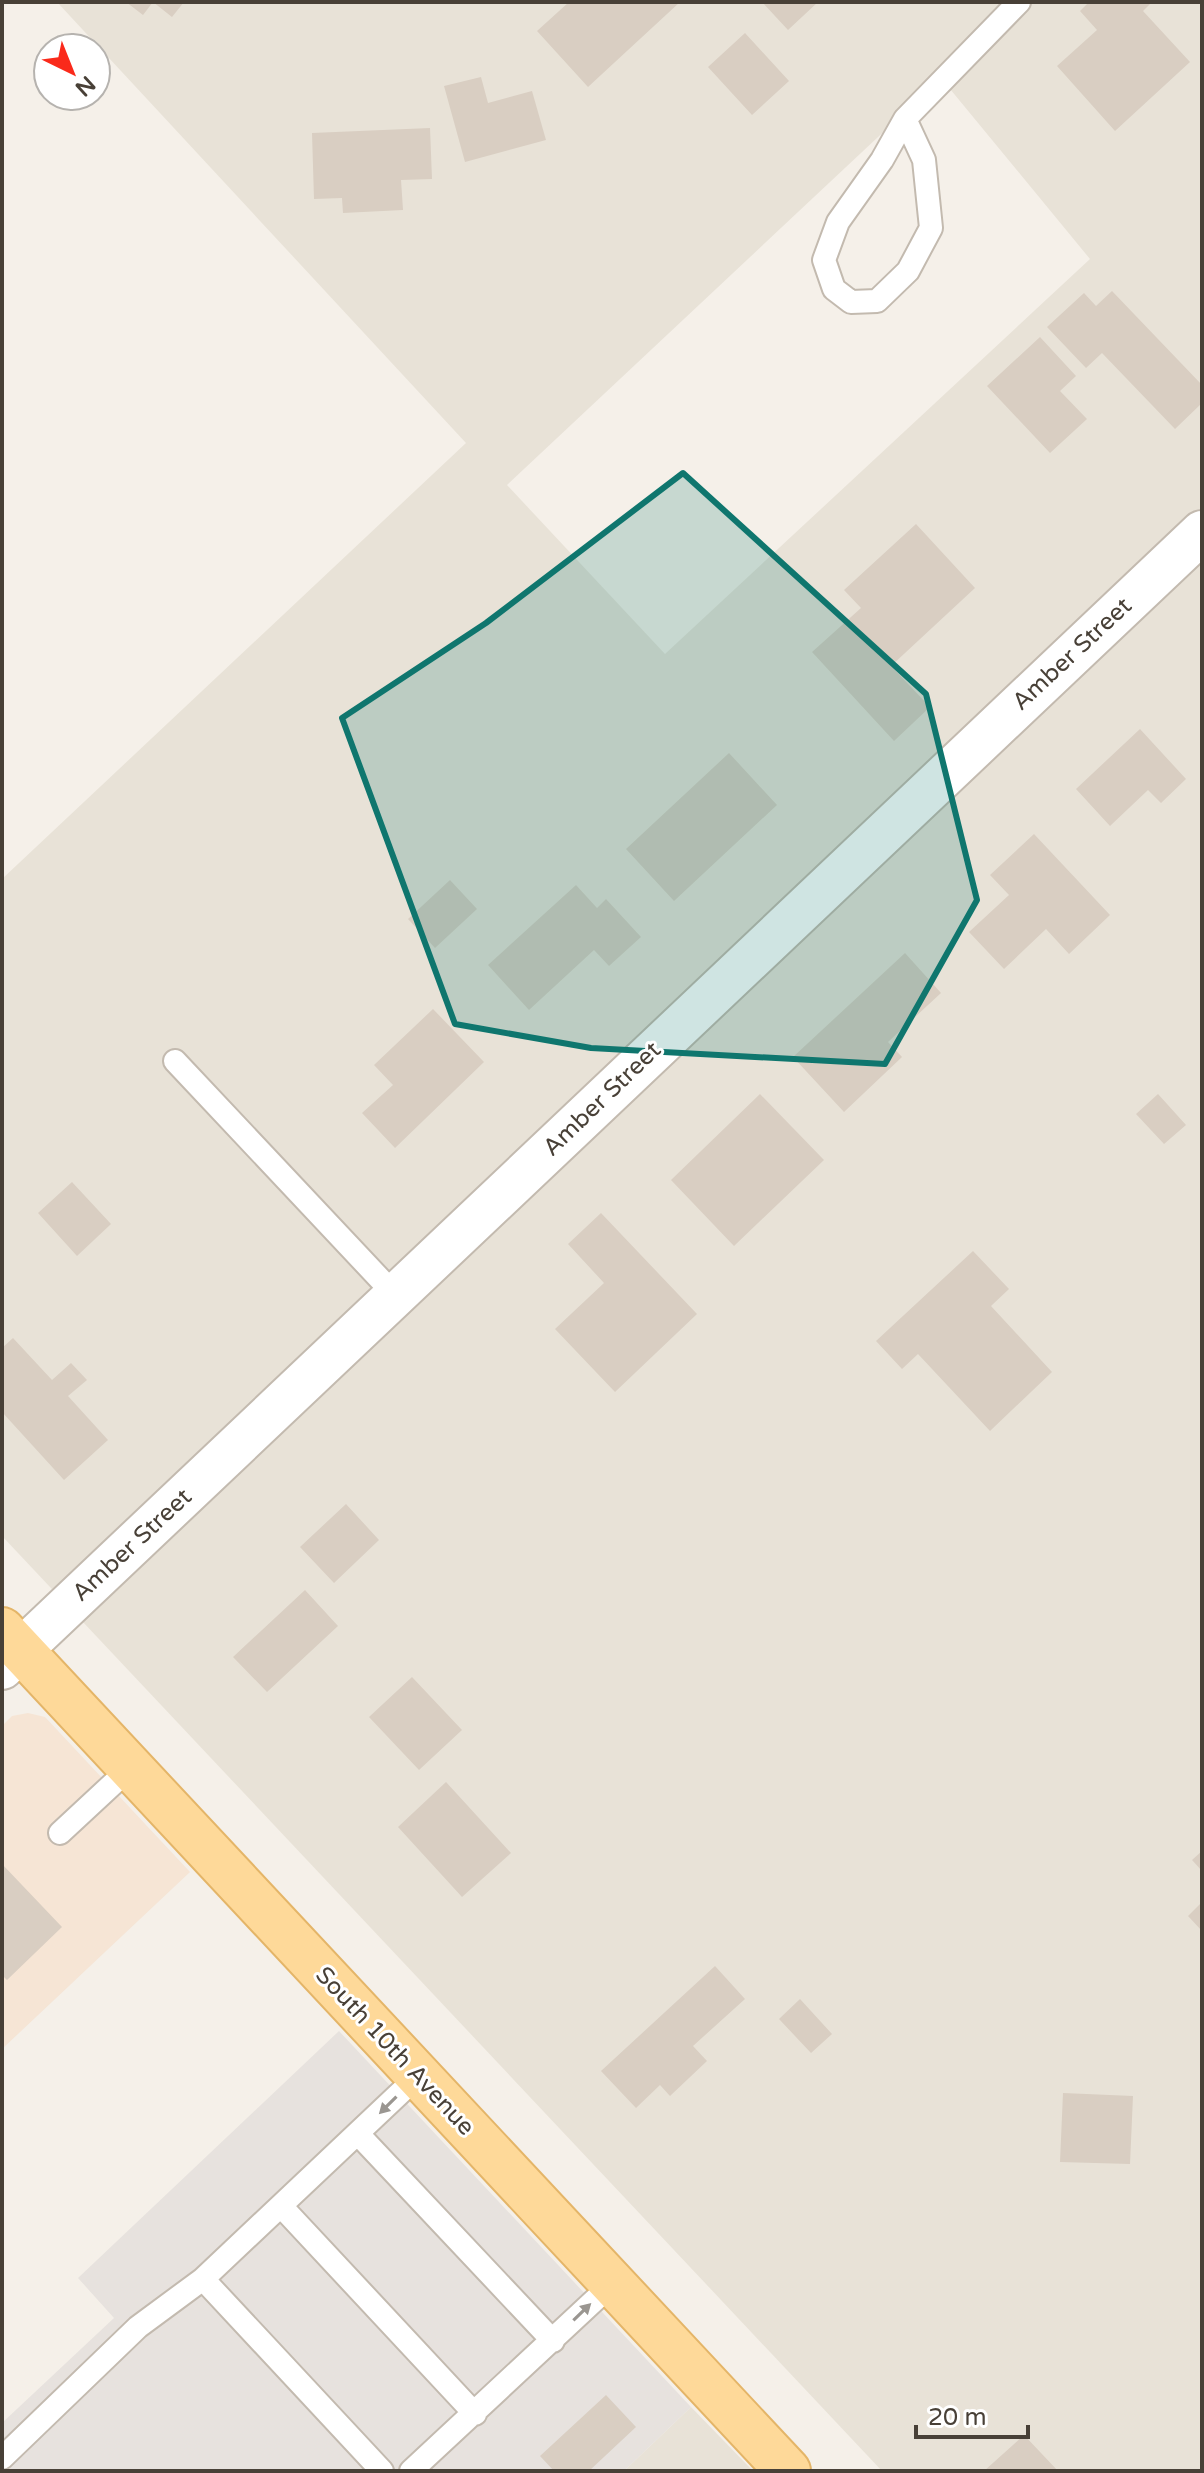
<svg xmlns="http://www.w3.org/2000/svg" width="1204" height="2473" viewBox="0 0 1204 2473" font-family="'Varela Round',sans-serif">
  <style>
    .residential { fill: #e8e2d7; fill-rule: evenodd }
    .commercial { fill: #f6e5d5 }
    .industrial { fill: #e7e2de }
    .building { fill: #d9cec2 }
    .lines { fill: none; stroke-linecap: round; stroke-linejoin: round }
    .service-casing { stroke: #c3baaf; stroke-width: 26 }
    .minor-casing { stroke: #c3baaf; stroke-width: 46 }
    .primary-casing { stroke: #e4b568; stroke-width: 48 }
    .service { stroke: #fff; stroke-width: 22 }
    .minor { stroke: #fff; stroke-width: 42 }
    .primary { stroke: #fed999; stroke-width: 44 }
    .oneway { fill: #9a9691 }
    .marked { fill: #0f766e; fill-opacity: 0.2; stroke: #0f766e; stroke-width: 6; stroke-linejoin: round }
    .labels { text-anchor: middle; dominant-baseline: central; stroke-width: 6; stroke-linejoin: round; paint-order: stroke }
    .street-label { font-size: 24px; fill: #484037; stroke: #fff }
  </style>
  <rect width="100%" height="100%" fill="#f5f0e9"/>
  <path class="residential" d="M57,2H1202V2471H882L2,1536V879L466,443ZM941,78L1090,259L665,654L507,485Z
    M691,2407L753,2471H624Z"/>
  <path class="commercial" d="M28,1713L45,1717L190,1872L2,2049V1726L12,1716Z"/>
  <path class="industrial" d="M339,2031L691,2407L624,2471H2V2423L114,2318L78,2278Z"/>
  <path class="building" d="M126,2H153L143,15Z
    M153,2H184L172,17Z
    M569,2H680L588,87L537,31Z
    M762,2H818L788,30Z
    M1089,2H1152L1143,11L1190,62L1115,131L1057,66L1097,30L1080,11Z
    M745,33L789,81L752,115L708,67Z
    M481,77L488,103L532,91L546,140L465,162L444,86Z
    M430,128L432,179L401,180L403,210L343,213L342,198L314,199L312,133Z
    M1112,291L1202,385V403L1175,429L1102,353L1086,368L1047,327L1084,293L1096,306Z
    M1040,337L1076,376L1060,391L1087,419L1050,453L987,386Z
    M916,524L975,588L891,666L930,707L894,741L812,652L861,608L844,590Z
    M1140,729L1186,779L1161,803L1148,790L1110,826L1076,789Z
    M729,753L777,805L674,901L626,849Z
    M1034,834L1110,915L1069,954L1046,929L1004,969L969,932L1009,895L990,875Z
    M450,880L477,909L435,948L408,919Z
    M576,885L597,908L606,899L641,937L609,966L594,950L529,1010L488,965Z
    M905,953L941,993L888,1042L902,1057L844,1112L793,1057Z
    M433,1009L484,1062L395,1148L362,1113L393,1085L374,1065Z
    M760,1094L824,1160L734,1246L671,1180Z
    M1158,1094L1186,1125L1164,1144L1136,1114Z
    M72,1182L111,1224L77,1256L38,1213Z
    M601,1213L697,1314L615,1392L555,1329L604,1283L568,1244Z
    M973,1251L1009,1289L991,1306L1052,1372L990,1431L918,1354L902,1369L876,1341Z
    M13,1338L52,1380L71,1363L87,1380L68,1396L108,1440L64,1480L2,1412V1348Z
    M346,1504L379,1540L334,1583L300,1547Z
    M305,1590L338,1626L267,1692L233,1657Z
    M412,1677L462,1730L419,1770L369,1717Z
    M446,1782L511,1853L462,1897L398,1827Z
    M1202,1851V1871L1192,1860Z
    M2,1864L62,1927L7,1980L2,1975Z
    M1202,1902V1931L1188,1916Z
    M715,1966L745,1999L693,2046L707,2061L670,2096L660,2085L636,2108L601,2071Z
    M800,1999L832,2034L811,2053L779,2019Z
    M1063,2093L1133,2096L1130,2164L1060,2162Z
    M606,2395L636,2427L589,2471H554L540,2456Z
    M1024,2435L1058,2471H984Z"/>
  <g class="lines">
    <g class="service-casing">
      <path id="service" d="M905,119L924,160L931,228L908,271L877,301L851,302L834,289L824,260L838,222L882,160Z
        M905,119L1019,2
        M175,1061L396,1296
        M60,1833L130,1768
        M359,2135L553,2341
        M281,2206L475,2414
        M2,2458L138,2327L203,2279
        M382,2471L203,2279L418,2076
        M411,2471L612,2284"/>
    </g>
    <g class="minor-casing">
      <path id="minor" d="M2,1668L1202,532"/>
    </g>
    <g class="primary-casing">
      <path id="primary" d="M2,1630L788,2471"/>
    </g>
    <use href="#service" class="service"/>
    <use href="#minor" class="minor"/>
    <use href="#primary" class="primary"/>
  </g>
  <defs><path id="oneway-solid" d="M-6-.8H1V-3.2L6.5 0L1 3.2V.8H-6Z" transform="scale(2)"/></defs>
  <g class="oneway">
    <use href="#oneway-solid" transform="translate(388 2105) rotate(135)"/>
    <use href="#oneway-solid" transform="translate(582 2312) rotate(-44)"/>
  </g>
  <path class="marked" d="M683,473L926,694L977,900L885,1064L591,1048L455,1024L342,718L486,623Z"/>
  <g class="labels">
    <g class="street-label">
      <text transform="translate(1072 654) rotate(-43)">Amber Street</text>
      <text transform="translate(602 1099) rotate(-44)">Amber Street</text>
      <text transform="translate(132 1545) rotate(-43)">Amber Street</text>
      <text transform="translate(395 2051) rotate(47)">South 10th Avenue</text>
    </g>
  </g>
  <rect width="1204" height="2473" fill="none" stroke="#484037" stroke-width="8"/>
  <g transform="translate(72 72) rotate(137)"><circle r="38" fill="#ffffff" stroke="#b6b3af" stroke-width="2"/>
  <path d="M0-6L14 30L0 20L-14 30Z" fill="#fa2a1b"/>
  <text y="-12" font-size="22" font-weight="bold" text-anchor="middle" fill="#484037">N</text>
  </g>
  <path d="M916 2425v12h112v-12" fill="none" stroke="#484037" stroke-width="4"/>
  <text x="928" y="2425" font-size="24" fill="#484037" stroke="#ffffff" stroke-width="6" paint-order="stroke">20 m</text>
</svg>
